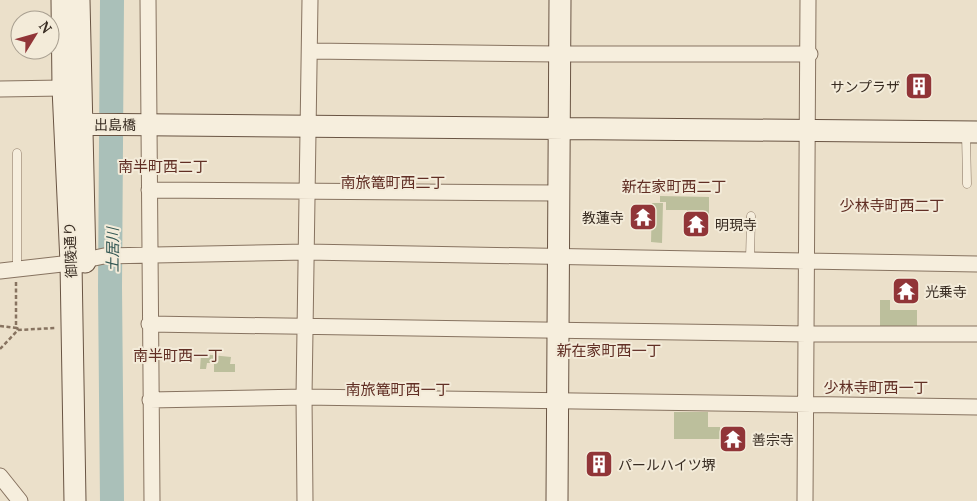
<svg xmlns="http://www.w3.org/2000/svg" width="977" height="501" viewBox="0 0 977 501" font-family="'PT Serif','Noto Sans JP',serif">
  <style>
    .cemetery { fill: #bcbf9c }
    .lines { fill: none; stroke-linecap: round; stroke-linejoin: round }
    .river { stroke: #aac0b9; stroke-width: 24 }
    .lane-casing { stroke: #877360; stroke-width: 9 }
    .street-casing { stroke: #877360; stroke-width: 17 }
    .secondary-casing { stroke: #695443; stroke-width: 23 }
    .path { stroke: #877360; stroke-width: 2.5; stroke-dasharray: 4 2.5; stroke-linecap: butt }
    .lane { stroke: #f6eedd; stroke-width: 8 }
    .street { stroke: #f6eedd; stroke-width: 15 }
    .secondary { stroke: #f6eedd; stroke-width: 21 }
    .labels { text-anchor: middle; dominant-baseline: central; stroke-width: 4; stroke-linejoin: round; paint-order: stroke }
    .poi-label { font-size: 14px; fill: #382c22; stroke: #f3ebd9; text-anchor: start }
    .street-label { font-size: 14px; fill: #382c22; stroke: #f3ebd9 }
    .neighbourhood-label { font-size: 15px; fill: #612f25; stroke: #f3ebd9 }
    .water-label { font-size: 15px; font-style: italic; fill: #325753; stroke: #f3ebd9 }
  </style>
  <rect width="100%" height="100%" fill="#ebe0ca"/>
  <path class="cemetery" d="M660,196L709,197V214H688L687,210H666V202H660Z
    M652,203H663L662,243L651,242Z
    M880,300H890V310H917V327H880Z
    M201,354L231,357L230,364H235V372H214V363H207L206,369H200Z
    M674,412H708V427H720V439H674Z"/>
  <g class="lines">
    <path class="river" d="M112,0L110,287L112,501"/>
    <g class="lane-casing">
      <path id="lane" d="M966,133L967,184
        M17,153V269
        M750,260L751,216"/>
    </g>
    <g class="street-casing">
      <path id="street" d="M148,0L152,501
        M310,51L560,54H810
        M0,89L63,88
        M149,190L559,193
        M0,271L71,263L104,256L306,252L977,264
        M149,324L806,334H977
        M150,400L304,397L977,407
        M0,476L20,501
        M305,501L304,397L310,0
        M805,501L808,0"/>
    </g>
    <g class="secondary-casing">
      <path id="secondary" d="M62,0L63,88L71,263L75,501
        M79,0L85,262
        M65,124L977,132
        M557,501L560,0"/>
    </g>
    <path class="path" d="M16,282V325L18,330
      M0,326L17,328
      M0,349L18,330L55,328"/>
    <use href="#lane" class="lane"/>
    <use href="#street" class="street"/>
    <use href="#secondary" class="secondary"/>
  </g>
  <defs>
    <g id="building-square" transform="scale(1.4375)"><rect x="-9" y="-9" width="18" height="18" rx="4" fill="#913538" stroke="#f3ebd9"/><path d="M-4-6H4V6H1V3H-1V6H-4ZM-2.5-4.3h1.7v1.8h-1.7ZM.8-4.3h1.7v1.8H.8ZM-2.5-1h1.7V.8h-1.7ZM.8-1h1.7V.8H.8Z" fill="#fff"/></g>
    <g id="temple-square" transform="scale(1.4375)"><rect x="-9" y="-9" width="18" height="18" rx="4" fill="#913538" stroke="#f3ebd9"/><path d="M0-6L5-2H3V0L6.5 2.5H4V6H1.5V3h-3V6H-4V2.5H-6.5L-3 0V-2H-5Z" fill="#fff"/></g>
  </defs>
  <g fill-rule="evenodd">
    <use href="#building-square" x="919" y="86"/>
    <use href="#temple-square" x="643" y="217"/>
    <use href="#temple-square" x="696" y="224"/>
    <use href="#temple-square" x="906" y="291"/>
    <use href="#temple-square" x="733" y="439"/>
    <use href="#building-square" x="599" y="464"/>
  </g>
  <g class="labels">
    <g class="poi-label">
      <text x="900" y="86" text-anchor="end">サンプラザ</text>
      <text x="624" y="217" text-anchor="end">教蓮寺</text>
      <text x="715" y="224">明現寺</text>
      <text x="925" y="291">光乗寺</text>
      <text x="752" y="439">善宗寺</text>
      <text x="618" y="464">パールハイツ堺</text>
    </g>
    <g class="street-label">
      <text x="115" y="124">出島橋</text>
      <text transform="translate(70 250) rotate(-92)">御陵通り</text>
    </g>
    <g class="neighbourhood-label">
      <text x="163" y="166">南半町西二丁</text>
      <text x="393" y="182">南旅篭町西二丁</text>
      <text x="674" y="186">新在家町西二丁</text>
      <text x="892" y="205">少林寺町西二丁</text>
      <text x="609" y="350">新在家町西一丁</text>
      <text x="178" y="355">南半町西一丁</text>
      <text x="876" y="387">少林寺町西一丁</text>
      <text x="398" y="389">南旅篭町西一丁</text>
    </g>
    <g class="water-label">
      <text transform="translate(112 250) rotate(-90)">土居川</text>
    </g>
  </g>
  <g transform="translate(35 35) rotate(53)"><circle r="24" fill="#f3ebd9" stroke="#a89f90"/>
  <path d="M0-4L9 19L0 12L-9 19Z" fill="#913538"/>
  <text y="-8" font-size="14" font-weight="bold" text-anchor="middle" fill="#382c22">N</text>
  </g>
</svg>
